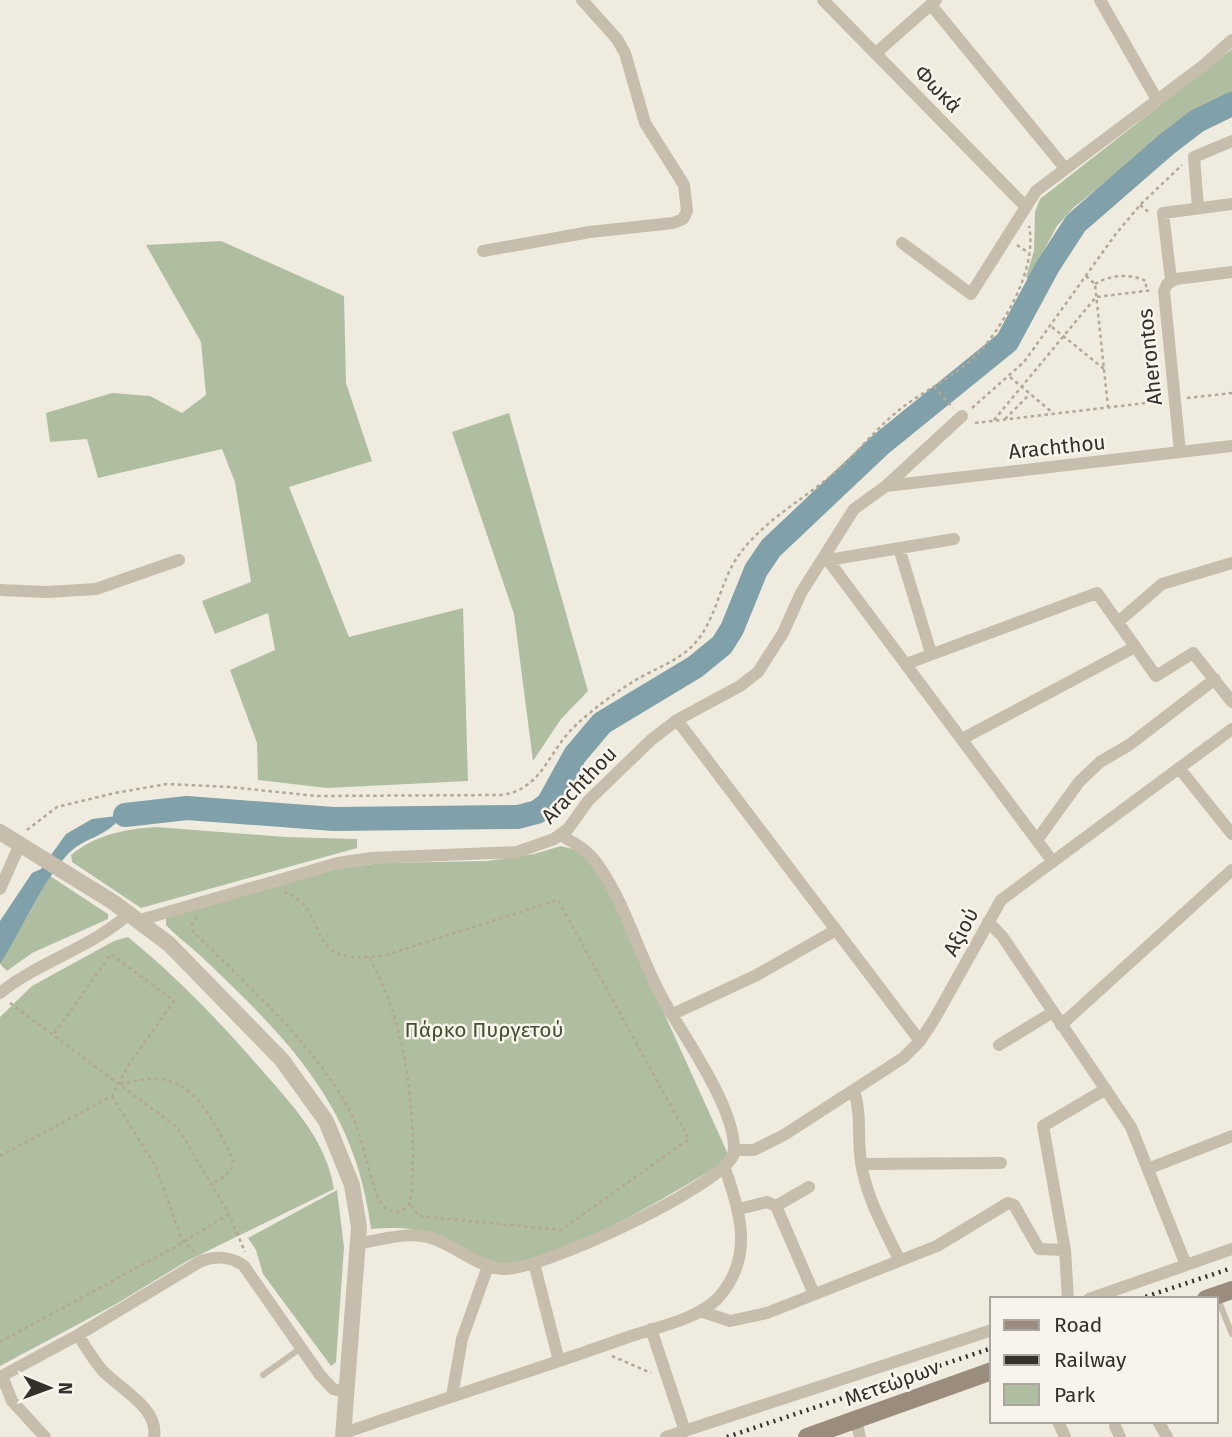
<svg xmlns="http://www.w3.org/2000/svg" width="1232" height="1437" viewBox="0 0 1232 1437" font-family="'Fira Sans',sans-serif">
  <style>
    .green { fill: #afbea0 }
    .water { fill: #80a1aa }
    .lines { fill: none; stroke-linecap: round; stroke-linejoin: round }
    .river { stroke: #80a1aa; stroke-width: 24 }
    .path { stroke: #b3a796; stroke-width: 2.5; stroke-dasharray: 3.5 3.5; stroke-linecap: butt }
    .service { stroke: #c7bdac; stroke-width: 6 }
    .minor { stroke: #c7bdac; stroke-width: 12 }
    .tertiary { stroke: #c7bdac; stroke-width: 16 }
    .secondary { stroke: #9a8d7d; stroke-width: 18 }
    .rail { stroke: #36302a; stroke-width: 4.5; stroke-dasharray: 2 5; stroke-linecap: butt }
    .labels { text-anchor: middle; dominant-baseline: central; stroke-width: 5; stroke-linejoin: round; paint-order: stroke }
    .street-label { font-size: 21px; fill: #36302a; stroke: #f8f4eb }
    .park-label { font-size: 21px; fill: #405130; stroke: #f8f4eb }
  </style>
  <rect width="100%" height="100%" fill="#f0ebdf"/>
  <path class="green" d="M1232,49V93L1183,120L1073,208L1057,226L1028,279L1026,277L1034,251L1035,212L1040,199Z
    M221,241L344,296L346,383L372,461L289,487L349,637L463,608L468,781L327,788L258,780L257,743L230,670L275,650L268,613L215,634L202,601L251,582L235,482L222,449L98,478L87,439L50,442L46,413L112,393L150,396L182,413L206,395L201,342L146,245Z
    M509,413L588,691L561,719L533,761L514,614L452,432Z
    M155,827L285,837L357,839V848L141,908L72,862L71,855C95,835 125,829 155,827Z
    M561,846L580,851L605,883L728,1154L724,1162C681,1189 540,1275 491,1262C482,1260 472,1252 463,1248C427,1230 411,1226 371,1229C356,1108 291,1042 206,961C193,948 178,938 166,925V917L324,871L379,863L487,861L534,854Z
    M50,876L108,914V919L32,953L7,971L0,964Z
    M128,937C177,977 218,1020 260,1068C292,1105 326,1139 334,1189L187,1261L116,1304L0,1366V1017L32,986L114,941Z
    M337,1190L344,1247L336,1362L331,1366L263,1274L256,1250L248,1238Z"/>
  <path class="water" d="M125,815C118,820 112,828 104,832C91,840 79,842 68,854C43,880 21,932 0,964V921L32,873L41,869L66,834L92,819Z"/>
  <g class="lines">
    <path class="river" d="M125,815L187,808L334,819L518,817L537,812L548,804L575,755L602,723L695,667L722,645L732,629L756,570L771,548L880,445L1007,342L1048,266L1076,223L1167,144L1197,121L1232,104"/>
    <path class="path" d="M1140,205L1151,214
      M1017,245L1029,253
      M1086,276L1095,284L1108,407
      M1095,284C1110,275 1129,273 1146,281V290
      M1052,327L1104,369
      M1010,377L1053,413
      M934,387L953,408
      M1187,398L1232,393
      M972,408L1024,362L1115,235L1140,205L1182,165
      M1005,419L1030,394
      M994,420L1096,297L1153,290
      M975,423L1163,401
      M27,830L57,807L115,793L167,784L230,787L316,796L500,795C542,791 548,751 575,726C592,710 613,694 634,681C654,669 681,660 696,642C718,616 720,579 741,552C766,519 807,497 838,470C860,450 879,425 903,407C931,386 965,372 987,343C1010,314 1037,264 1029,226
      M284,892C336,910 295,970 386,955L558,900L689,1139L561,1230L419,1216L410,1203
      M197,917L192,924L193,931C248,987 314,1043 351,1113C363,1136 371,1190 382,1204C387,1211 393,1212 401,1212L410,1203L412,1187C416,1110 407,1025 369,957
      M10,1003L178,1128L229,1214L245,1252
      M120,1084C132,1082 146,1078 158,1079C198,1081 217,1129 233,1159C234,1174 223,1177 211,1184
      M112,1096L156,1167L182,1240L195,1252
      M0,1156L112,1096L128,1066L174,1001L111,954L54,1034
      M0,1342L175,1247L229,1214
      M612,1356L651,1373"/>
    <path class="service" d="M1217,1297L1232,1334
      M263,1375L301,1348"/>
    <path class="minor" d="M823,0L1025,206
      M1100,0L1156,98
      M931,5L1064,167
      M876,53L936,0
      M1198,208L1194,157L1232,141
      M902,243L971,294L1036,191L1204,65L1232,40
      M483,251L590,232L673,223L683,219L687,211L684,185L645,123L625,53L617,39L582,0
      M1171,280L1163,213L1232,204
      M1180,452L1164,291L1167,284L1176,279L1232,272
      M886,486L1232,446
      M899,548L931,653
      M825,556L1053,862
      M828,560L954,539
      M0,590L47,592L96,589L179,560
      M1118,622L1162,584L1232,563
      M906,664L1097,593L1156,676L1193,653L1232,702
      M677,720L920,1041
      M962,739L1135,647
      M1179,768L1232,834
      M1037,840L1079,782L1100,762L1129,745L1215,679
      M0,889L20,844
      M140,920L338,863L371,858L517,852L554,839L568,829L588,801L651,740L677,720L740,686L758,672L783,633L801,593L854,509L886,486L962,416
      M988,922L1002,936L1131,1127L1186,1265
      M0,993C40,961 91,948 130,913
      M673,1014L757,975L836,930
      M1061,1025L1232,870
      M999,1045L1053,1012
      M854,1091C862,1115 857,1138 861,1162C866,1197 884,1228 899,1259
      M735,1150H754L784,1135L903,1058L920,1041L935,1018L1001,900L1232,729
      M861,1164L1001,1163
      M1150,1168L1232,1136
      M776,1206L809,1187
      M739,1209L767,1202L776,1206L814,1294
      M360,1243C379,1240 404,1233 423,1236C451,1241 473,1266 502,1269C539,1272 717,1188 733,1156C742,1117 683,1035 664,1001C639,957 627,906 598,865C589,851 575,843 560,835
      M534,1263L559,1361
      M1068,1299L1065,1250L1043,1126L1106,1089
      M1089,1299L1232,1249
      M700,1311L730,1321L767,1313L937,1246L1008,1203L1014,1205L1039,1249L1065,1250
      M651,1329L685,1431
      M78,1335C86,1347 93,1360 103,1371C120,1389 159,1408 154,1437
      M2,1376L12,1401L45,1437
      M0,1377L78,1335L201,1261C215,1256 231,1256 244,1266L320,1375L333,1389L348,1392
      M452,1396L462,1339L488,1266
      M856,1421L860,1437
      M1058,1421L1065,1437
      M1158,1421L1167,1437
      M1115,1426L1120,1437
      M344,1433C439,1400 536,1370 631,1336C658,1327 698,1319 718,1298C754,1258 741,1213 725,1169
      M666,1437L992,1330"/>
    <path class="tertiary" d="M0,832L113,902L169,944L282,1060L326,1121L352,1185L359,1227L343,1437"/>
    <path class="secondary" d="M1206,1299L1232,1290
      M807,1437L992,1371"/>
    <path class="rail" d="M1139,1299L1232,1268
      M727,1437L992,1348"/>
  </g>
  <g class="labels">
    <g class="street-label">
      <text transform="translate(938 89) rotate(46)">Φωκά</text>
      <text transform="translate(1150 357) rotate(-96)">Aherontos</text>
      <text transform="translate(1057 447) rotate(-6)">Arachthou</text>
      <text transform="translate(579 785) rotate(-46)">Arachthou</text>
      <text transform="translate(961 932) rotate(-62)">Αξιού</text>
      <text transform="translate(892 1383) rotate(-20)">Μετεώρων</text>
    </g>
    <g class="park-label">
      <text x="484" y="1030">Πάρκο Πυργετού</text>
    </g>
  </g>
  <rect x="990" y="1297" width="228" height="126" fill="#f8f4eb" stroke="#aaa69e" stroke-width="2"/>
  <rect x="1004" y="1320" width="35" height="10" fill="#9a8d7d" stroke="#aaa69e" stroke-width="2"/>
  <text x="1054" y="1332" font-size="21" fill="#36302a">Road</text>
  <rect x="1004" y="1355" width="35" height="10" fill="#36302a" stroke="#aaa69e" stroke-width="2"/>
  <text x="1054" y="1367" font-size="21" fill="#36302a">Railway</text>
  <rect x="1004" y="1384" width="35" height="21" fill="#afbea0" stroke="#aaa69e" stroke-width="2"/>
  <text x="1054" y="1402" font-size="21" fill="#36302a">Park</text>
  <g transform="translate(49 1388) rotate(91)" stroke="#f8f4eb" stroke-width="5" paint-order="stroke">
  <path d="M0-5L12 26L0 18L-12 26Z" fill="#36302a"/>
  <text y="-10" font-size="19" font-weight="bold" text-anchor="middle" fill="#36302a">N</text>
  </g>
</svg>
